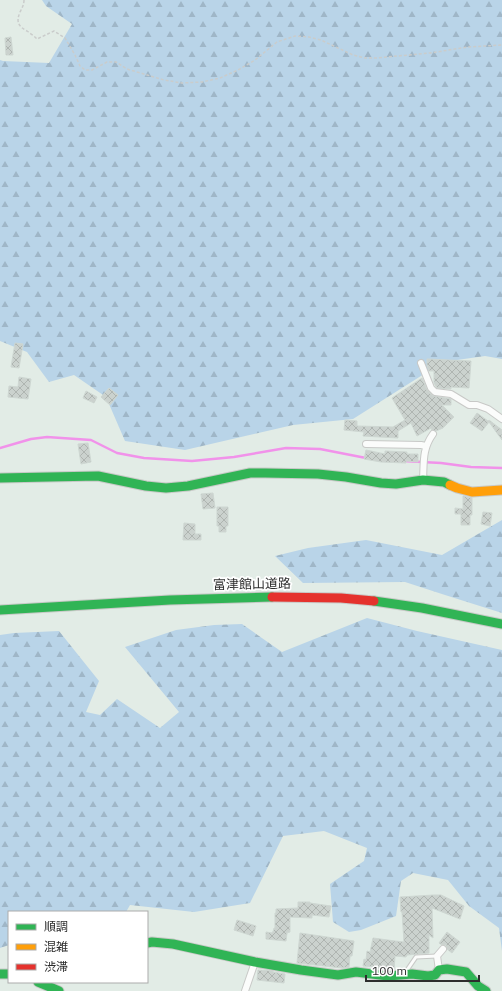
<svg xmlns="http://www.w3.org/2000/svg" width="502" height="991" viewBox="0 0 502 991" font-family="'IBM Plex Sans','Noto Sans JP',sans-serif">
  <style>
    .forest { fill: url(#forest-firs) }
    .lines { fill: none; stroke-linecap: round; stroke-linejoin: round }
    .stream { stroke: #f192ea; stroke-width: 2.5 }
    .building { fill: url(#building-cross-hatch); stroke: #ced7d2 }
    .lane-casing { stroke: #c8c9c7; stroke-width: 5 }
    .street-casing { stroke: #c8c9c7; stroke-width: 8 }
    .fast-casing { stroke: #c8c9c7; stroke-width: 11 }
    .slow-casing { stroke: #c8c9c7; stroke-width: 11 }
    .jam-casing { stroke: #c8c9c7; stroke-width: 11 }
    .path { stroke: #cacccb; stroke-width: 1.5; stroke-dasharray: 3 2; stroke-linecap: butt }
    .lane { stroke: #fbfcfb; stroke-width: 3 }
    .street { stroke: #fbfcfb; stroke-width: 6 }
    .fast { stroke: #30b455; stroke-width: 9 }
    .slow { stroke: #ff9f0a; stroke-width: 9 }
    .jam { stroke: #e5322d; stroke-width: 9 }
    .labels { text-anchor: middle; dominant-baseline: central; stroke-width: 3.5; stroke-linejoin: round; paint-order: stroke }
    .street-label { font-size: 13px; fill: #2d2d2d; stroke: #fff }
  </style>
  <defs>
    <pattern id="forest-firs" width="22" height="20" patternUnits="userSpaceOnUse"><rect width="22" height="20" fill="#b9d4e8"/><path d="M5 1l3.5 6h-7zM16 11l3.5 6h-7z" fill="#9fb6c7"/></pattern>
    <pattern id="building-cross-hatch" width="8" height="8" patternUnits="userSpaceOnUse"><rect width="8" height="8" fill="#cbd2ce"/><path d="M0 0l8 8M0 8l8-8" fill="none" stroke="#afb5b1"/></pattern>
  </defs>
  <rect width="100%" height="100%" fill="#e2ece6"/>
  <path class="forest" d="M42,0H502V359L485,356L443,362L353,419L293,425L185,450L125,441L106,397L74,375L49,382L27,352L0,341V60L3,61L49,63L72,24L46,6Z
    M502,520V613L445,595L405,582L303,583L275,556L308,548L366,540L442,555Z
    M367,618L417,631L502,650V951L499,928L469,906L448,880L413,873L401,881L396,916L361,930L349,932L333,922L330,884L364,861L367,848L324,831L283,836L250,903L194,912L130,905L126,912H9V945L0,948V635L14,633L59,631L99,681L86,712L100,715L117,699L160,728L179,712L125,647L176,630L214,625L242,624L282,652Z"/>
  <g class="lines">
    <path class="stream" d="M0,448L31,439L47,437L91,440L117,453L144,458L192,461L234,457L286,448L320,449L366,458
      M403,461L441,463L471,467L502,468"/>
  </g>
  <path class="building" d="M11,37L13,55H6L5,38Z
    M15,343L23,344L19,368L11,367Z
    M427,359L471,361L469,388L451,387V389L437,388L434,383V371H429L427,365Z
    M19,377L31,379L28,399L8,397L9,386L18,387Z
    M422,378L427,390L432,395L434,396L451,399V405H442L454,417L443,428L436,431L432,430L431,428L417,436L411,423L398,431V438L363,436L364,432L344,430L345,420L357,421V426L393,427L405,420L392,398Z
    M109,388L118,395L110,405L101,397Z
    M86,391L97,397L94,403L83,398Z
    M477,413L488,421L489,420L502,430V440L489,422L482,431L470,423Z
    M88,443L91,462L81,464L78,444Z
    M366,450L385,454V451L407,452V454H418V462L406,461V463L381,462L364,459Z
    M213,493L215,508L203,509L201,494Z
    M463,496L472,498V515H470V525H461V514H455V508L463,509Z
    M217,507H228V526H226V532H219V526H217Z
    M483,512L492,513L490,526L481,524Z
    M184,523L195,524V534H201V540H183Z
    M434,895H441L464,906L460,919L432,908L433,938L429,935V953L407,955L406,957L395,956L394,970H388L378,969V967L363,966L364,959L366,960L367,951L370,952L373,938L395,941L404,942L402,912H401L400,897Z
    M298,902H310V903L331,906L329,917L312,915V918L290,917V932L287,933L286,941L266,939V932L272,933V932H273L274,928H275V913H276V909L298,908Z
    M237,920L256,926L253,936L234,930Z
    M447,932L460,942L452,953L447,949L446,945H442L439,943Z
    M300,933L354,941L352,956H350L349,967L342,968L297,963Z
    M258,970L273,971V972L285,974L284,983L257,980Z"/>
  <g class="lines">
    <g class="lane-casing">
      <path id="lane" d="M405,973L416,957L437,956"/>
    </g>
    <g class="street-casing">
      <path id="street" d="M421,363L431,388L435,392L451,394L469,405H477L488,409L502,419
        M366,444L421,445L426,446
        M423,480C424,463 422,449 433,434
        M439,970L437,956L443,949
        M245,991L255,962"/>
    </g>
    <g class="fast-casing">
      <path id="fast" d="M0,478L98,476L146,486L166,488L188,486L250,473H265L318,474L346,477L381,483L396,484L423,480L444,482L450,485
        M374,601L422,608L502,624
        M0,610L170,600L272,597
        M147,943L152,942L173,944L255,962L301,970L338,975L356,972L388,976L412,974L428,976L435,975L439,970L447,969L466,972L478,986L486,991
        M0,974H9
        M38,982L59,991"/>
    </g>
    <g class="slow-casing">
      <path id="slow" d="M450,485L457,488L472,492L502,490"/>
    </g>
    <g class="jam-casing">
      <path id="jam" d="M272,597L341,598L374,601"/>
    </g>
    <path class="path" d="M24,0C24,5 22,8 20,12C16,22 18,26 27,31C30,33 34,36 37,39L54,31L65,38L75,55L80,66L85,70H92L107,62H116L127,69L164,80L182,83L202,82L220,78L238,70L255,60L277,42L295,36L309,37L321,40L353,55L365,58H376L430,53L468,47L502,45"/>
    <use href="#lane" class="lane"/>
    <use href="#street" class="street"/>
    <use href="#fast" class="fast"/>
    <use href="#slow" class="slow"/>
    <use href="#jam" class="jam"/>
  </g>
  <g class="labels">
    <g class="street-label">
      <text transform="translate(252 584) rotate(-1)">富津館山道路</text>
    </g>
  </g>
  <rect x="8" y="911" width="140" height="72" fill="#ffffff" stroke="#ababab"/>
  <rect x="16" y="924" width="20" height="6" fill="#30b455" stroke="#ababab"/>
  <text x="44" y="931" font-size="12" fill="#2d2d2d">順調</text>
  <rect x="16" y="944" width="20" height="6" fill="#ff9f0a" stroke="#ababab"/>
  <text x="44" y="951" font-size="12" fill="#2d2d2d">混雑</text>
  <rect x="16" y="964" width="20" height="6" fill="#e5322d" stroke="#ababab"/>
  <text x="44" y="971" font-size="12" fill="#2d2d2d">渋滞</text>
  <path d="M366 975v6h113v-6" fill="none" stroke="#2d2d2d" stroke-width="2"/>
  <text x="372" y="975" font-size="12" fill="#2d2d2d" stroke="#ffffff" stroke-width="3" paint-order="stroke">100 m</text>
</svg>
